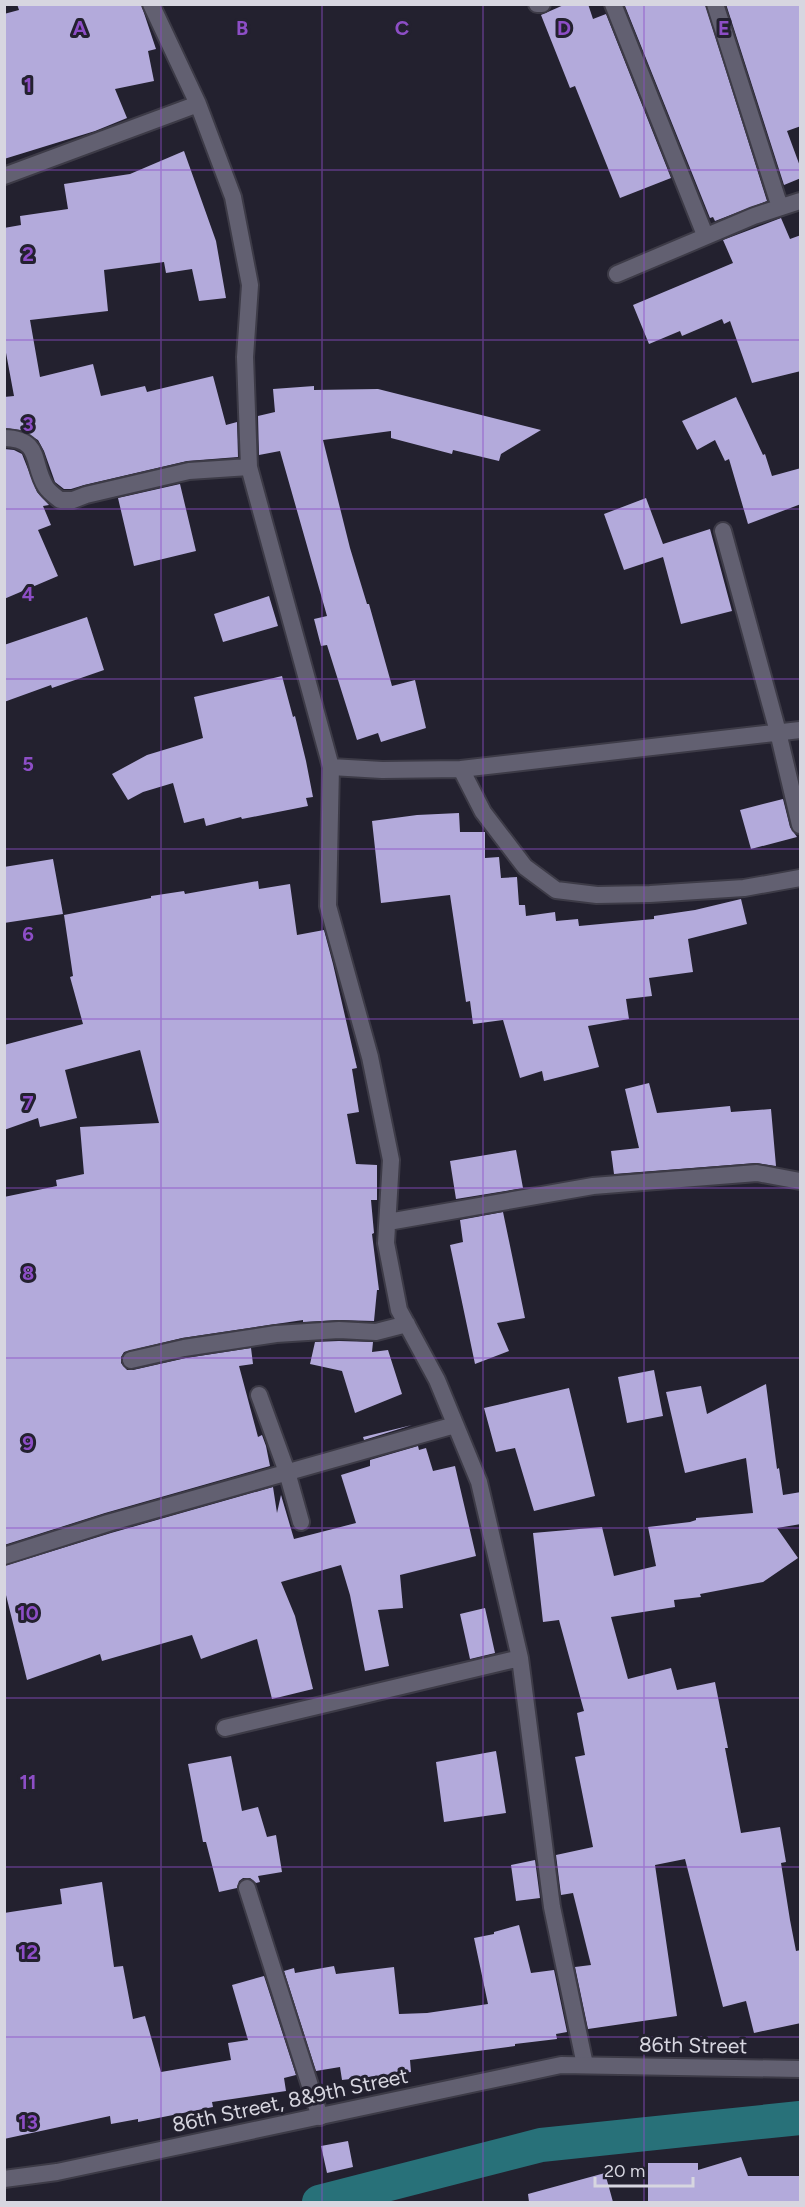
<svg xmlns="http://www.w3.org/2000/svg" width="805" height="2207" viewBox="0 0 805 2207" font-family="Figtree,sans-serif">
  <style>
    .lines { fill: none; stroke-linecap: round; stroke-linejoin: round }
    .canal { stroke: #287179; stroke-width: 34 }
    .building { fill: #b3aadb }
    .minor-casing { stroke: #3d3b47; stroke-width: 20 }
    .tertiary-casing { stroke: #3d3b47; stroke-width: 20 }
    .minor { stroke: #626071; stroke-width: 16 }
    .tertiary { stroke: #626071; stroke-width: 16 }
    .grid { fill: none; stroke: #8d4ec6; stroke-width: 1.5; stroke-opacity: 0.55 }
    .labels { text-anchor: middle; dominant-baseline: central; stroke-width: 6; stroke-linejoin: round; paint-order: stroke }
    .street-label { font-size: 21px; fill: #d7d6e0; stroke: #23212f }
    .grid-label { font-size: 20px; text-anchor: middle; font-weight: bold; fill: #8d4ec6; stroke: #23212f; stroke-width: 6; stroke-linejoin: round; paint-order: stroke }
  </style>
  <rect width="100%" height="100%" fill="#23212f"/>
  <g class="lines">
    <path class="canal" d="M319,2202L541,2145L800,2118"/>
  </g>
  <path class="building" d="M17,4H141L156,49L148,51L154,81L115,89L127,118L95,131L4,159V14L19,10Z
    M566,4H588L593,19L606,14L671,178L620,198L575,86L570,88L541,15Z
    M628,4H705L767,201L715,221L713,217L710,218L625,6Z
    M726,4H801V126L787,131L801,169V178L784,185Z
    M184,151L216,241L226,298L199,301L192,269L166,273L164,262L104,270L108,311L30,320L40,377L93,364L101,396L145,386L147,392L213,376L226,425L237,422L238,457L187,461L84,485L71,489H64L55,482L44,451L38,440L20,430L4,428V397L14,396L4,342V228L21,225L20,216L68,209L64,184L130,174Z
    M781,218L790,239L801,235V371L752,383L730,321L724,324L722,319L682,336L680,331L649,344L633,305L733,263L723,240Z
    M314,386V390L378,389L541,430L501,454L499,461L453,450L452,454L391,438V431L323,440L350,548L367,604H369L392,686L415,680L426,728L381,742L378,733L357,740L327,645L321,646L314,619L327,616L280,451L259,455L258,416L275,412L273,389Z
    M736,397L763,455L765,454L772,476L801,468V504L748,524L729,459L725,461L715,440L697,450L682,421Z
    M4,449L14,450L22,454L37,492L49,505L43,506L51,525L38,530L58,576L4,599Z
    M180,484L196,551L134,566L118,498Z
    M646,498L663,544L710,529L732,611L681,624L663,557L624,570L604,514Z
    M269,596L278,626L223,642L214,614Z
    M87,617L104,670L52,688L51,685L4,702V645Z
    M282,676L293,717L295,716L306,761L313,797L306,798L308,806L242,819L241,817L206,826L204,818L184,823L173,783L143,792L128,800L112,774L147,755L203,738L194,697Z
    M783,799L790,827L797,837L751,849L740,810Z
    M459,813L460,832H485V858L499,857L501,878L517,877L519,905H525L526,916L555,912L556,921L578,919L579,926L654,919V916L695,910L741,899L747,924L688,939L693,972L649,978L652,996L626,999L629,1019L588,1026L599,1067L544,1081L542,1071L520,1078L503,1020L473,1024L470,1001L466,1002L450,895L381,903L372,821L417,815Z
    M53,859L63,914L4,923V867Z
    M258,881L259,889L290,884L297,935L324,930L333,964L357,1068L352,1069L359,1112L347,1114L356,1164L377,1165V1200H371L374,1233L372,1234L379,1290H377L374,1321L339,1320L303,1322V1320L182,1338L124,1352L121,1357V1363L127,1370H133L186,1358L251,1348L253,1364L239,1366L258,1437L262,1435L266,1446L270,1466L105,1513L4,1545V1197L57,1186L56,1180L84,1174L80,1127L159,1123L140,1050L65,1070L77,1118L40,1127L38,1118L4,1130V1045L83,1024L70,977L73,976L64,915L151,898V896L184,891L185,894Z
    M649,1083L657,1113L730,1106L731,1112L771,1109L776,1166L756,1163L614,1174L611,1151L639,1148L625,1089Z
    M516,1150L523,1188L456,1199L450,1161Z
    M503,1212L525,1318L497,1323L509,1351L475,1364L450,1245L463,1242L460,1220Z
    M339,1341L373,1342L372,1352L388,1350L402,1394L355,1413L342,1371L310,1364L315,1342Z
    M654,1370L663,1416L627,1423L618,1377Z
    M766,1384L777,1469L779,1468L783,1495L801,1492V1524L777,1528L798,1558L763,1582L700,1594L701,1597L674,1600L675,1607L611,1617L628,1679L671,1668L677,1690L715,1682L728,1748H725L741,1833L780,1827L786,1862L781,1863L790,1920L796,1951L801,1950V2023L754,2033L746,2001L723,2007L685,1859L655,1865L677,2016L588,2029L575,1967L591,1965L573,1893L561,1895L556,1855L593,1847L575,1757L585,1755L577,1713L584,1711L559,1620L543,1622L533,1533L602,1527L614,1576L656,1566L648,1527L690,1522L696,1520V1518L753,1513L746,1458L685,1473L666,1392L701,1386L707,1414Z
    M569,1388L595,1496L534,1511L515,1448L496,1452L484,1408Z
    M412,1425L364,1440L363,1437Z
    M418,1446L419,1450L426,1448L433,1471L455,1466L476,1556L400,1575L403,1608L378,1610L389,1666L365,1671L350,1595L341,1565L281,1582L295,1616L313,1689L272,1699L257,1639L201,1659L192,1635L102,1661L100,1654L27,1680L4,1587V1566L111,1533L273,1487L277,1513L281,1495L294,1539L356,1523L341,1475L370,1466V1460Z
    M485,1608L495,1653L470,1659L460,1614Z
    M496,1751L506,1813L444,1822L436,1762Z
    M231,1756L242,1811L258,1807L267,1837L276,1835L282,1872L258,1876L260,1882L256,1883L250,1878H243L239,1881L237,1888L219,1892L206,1842H203L188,1764Z
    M535,1860L540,1898L516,1901L511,1865Z
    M102,1882L114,1967L123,1966L133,2019L145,2016L161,2072L231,2060L228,2043L248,2040L232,1985L264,1976L296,2075L284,2078L286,2091L212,2102L213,2107L138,2122V2119L111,2124L110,2116L4,2139V1913L62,1904L60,1889Z
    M519,1925L531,1973L554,1970L567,2032L556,2034L557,2039L515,2044V2046L410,2060L411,2072L342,2080L340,2067L316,2071L284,1971L294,1968L295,1973L334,1966L336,1974L394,1967L399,2014L427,2013L488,2004L474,1938L494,1934V1932Z
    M348,2141L353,2167L327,2173L321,2146Z
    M741,2157L748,2176H801V2202H648V2163H698V2170Z
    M605,2173L613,2202H529L528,2194Z"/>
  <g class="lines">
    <g class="minor-casing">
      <path id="minor" d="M151,4L198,104L233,197L250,285L245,357L249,467L331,767L328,906L370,1057L391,1160L386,1243L399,1310L437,1380L479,1482L520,1658L552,1907L585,2065
        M537,4H542
        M613,4L705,235
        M715,4L777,198L781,207
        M4,176L198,104
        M617,274L754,216L800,201
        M4,438C43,439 31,464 46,487C49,492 55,496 60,500H73L86,495L189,471L249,467
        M723,531L778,732L800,825
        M331,767L382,770L461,769L483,812L525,867L556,890L597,895L650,894L744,888L800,878
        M461,769L800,730
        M388,1222L593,1186L757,1173L800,1181
        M131,1360L184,1348L276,1334L339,1330L376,1332L407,1324
        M259,1395L287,1472L301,1522
        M4,1556L108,1523L455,1425
        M225,1728L520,1658
        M247,1888L320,2117"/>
    </g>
    <g class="tertiary-casing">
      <path id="tertiary" d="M4,2179L57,2172L561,2065L800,2069"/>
    </g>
    <use href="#minor" class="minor"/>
    <use href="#tertiary" class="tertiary"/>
  </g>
  <path class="grid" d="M161,4V2202M322,4V2202M483,4V2202M644,4V2202M4,170H800M4,340H800M4,509H800M4,679H800M4,849H800M4,1019H800M4,1188H800M4,1358H800M4,1528H800M4,1698H800M4,1867H800M4,2037H800"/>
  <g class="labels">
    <g class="street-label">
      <text transform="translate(693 2045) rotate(1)">86th Street</text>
      <text transform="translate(290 2100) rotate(-12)">86th Street, 8&amp;9th Street</text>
    </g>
  </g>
  <g class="grid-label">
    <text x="80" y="35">A</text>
    <text x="242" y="35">B</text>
    <text x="402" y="35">C</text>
    <text x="564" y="35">D</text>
    <text x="724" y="35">E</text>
    <text x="28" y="92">1</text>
    <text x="28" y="261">2</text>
    <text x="28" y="431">3</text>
    <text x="28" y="601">4</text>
    <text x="28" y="771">5</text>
    <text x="28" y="941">6</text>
    <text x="28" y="1110">7</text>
    <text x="28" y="1280">8</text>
    <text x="28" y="1450">9</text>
    <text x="28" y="1620">10</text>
    <text x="28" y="1789">11</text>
    <text x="28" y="1959">12</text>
    <text x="28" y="2129">13</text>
  </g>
  <rect width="805" height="2207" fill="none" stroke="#d7d6e0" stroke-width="12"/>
  <path d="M595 2177v9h98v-9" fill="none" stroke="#d7d6e0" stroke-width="3"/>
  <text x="604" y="2177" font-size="18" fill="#d7d6e0" stroke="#23212f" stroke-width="4.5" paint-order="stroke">20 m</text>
</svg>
